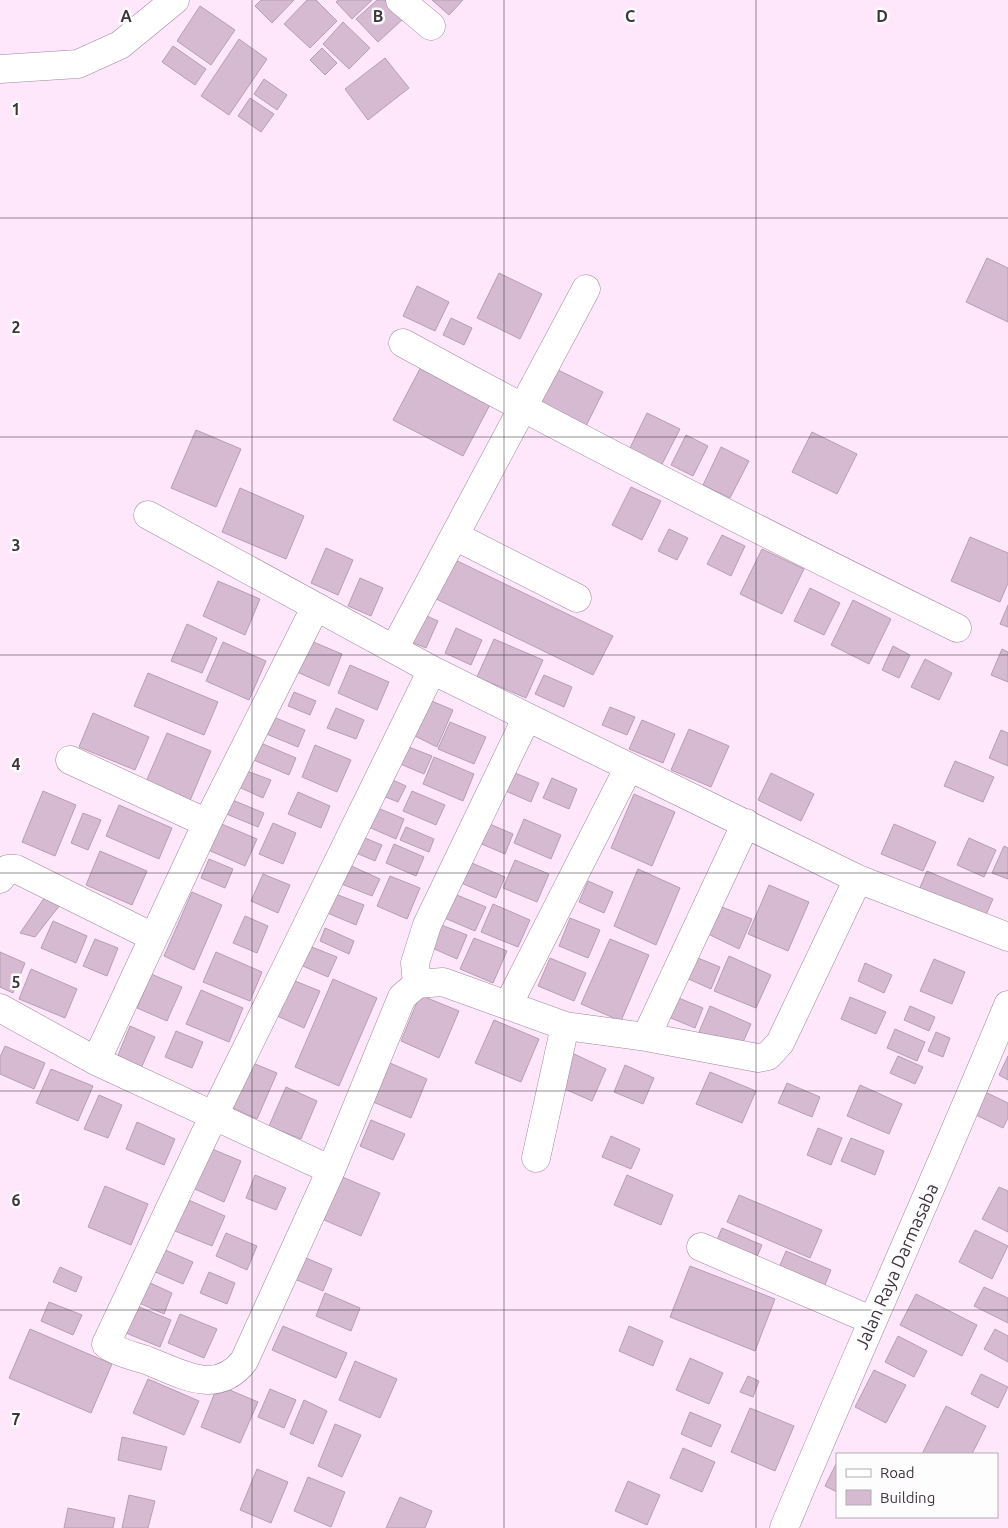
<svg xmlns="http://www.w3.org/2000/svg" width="1008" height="1528" viewBox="0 0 1008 1528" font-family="Ubuntu,sans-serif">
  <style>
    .building { fill: #d5bad1; stroke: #b89eb5 }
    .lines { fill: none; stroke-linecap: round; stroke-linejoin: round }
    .street-casing { stroke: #9f869c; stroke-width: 29 }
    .secondary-casing { stroke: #9f869c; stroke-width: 29 }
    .street { stroke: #fff; stroke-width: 28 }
    .secondary { stroke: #fff; stroke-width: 28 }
    .grid { fill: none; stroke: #3f353e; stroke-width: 1; stroke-opacity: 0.55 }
    .labels { text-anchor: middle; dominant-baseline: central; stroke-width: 5; stroke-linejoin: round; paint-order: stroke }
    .street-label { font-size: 18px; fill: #3f353e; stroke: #fdfdfd }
    .grid-label { font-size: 16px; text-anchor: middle; font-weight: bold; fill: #3f353e; stroke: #fdfdfd; stroke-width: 5; stroke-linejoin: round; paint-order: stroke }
  </style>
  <rect width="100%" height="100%" fill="#fee7fb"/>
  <path class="building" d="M261,0H294L272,23L255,6Z
    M307,0H316L337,21L310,48L284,24Z
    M338,0H372L352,19L336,2Z
    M377,0H385L403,19L378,42L356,19Z
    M432,0H463L449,15Z
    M200,6L235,30L211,65L177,41Z
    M343,22L370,48L349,69L323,44Z
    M239,39L267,59L229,115L201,96Z
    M173,46L206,69L195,85L162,62Z
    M322,48L337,63L325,75L310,60Z
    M385,58L409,88L368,120L345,89Z
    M264,79L287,95L277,110L254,94Z
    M250,98L274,114L261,132L238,116Z
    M987,258L1008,268V322L966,302Z
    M499,273L542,294L520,339L477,318Z
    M417,286L449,302L435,331L403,316Z
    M451,318L472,328L464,345L443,335Z
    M423,363L493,399L463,456L393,420Z
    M554,368L603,392L586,426L538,403Z
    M647,413L680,429L661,466L629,450Z
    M196,430L241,449L216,507L171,488Z
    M812,432L857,454L837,494L792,472Z
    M686,435L708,446L693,476L671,465Z
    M721,447L749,461L730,498L703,485Z
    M631,487L661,501L642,540L612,525Z
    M240,488L304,516L286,559L222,532Z
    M669,529L688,538L677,560L658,551Z
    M722,535L745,546L731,576L707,564Z
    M970,537L1008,553V583L1000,602L951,581Z
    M326,548L353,560L338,595L311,583Z
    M762,549L804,569L782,614L740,594Z
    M449,557L613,636L593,675L430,596Z
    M360,578L383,588L371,616L348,606Z
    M218,581L260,599L245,635L203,616Z
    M810,588L840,603L824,635L794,621Z
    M853,600L891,619L869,664L831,645Z
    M1008,605V627L1000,624Z
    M422,614L438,621L426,648L409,641Z
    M187,624L217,638L202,673L171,661Z
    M456,628L482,640L471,665L445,653Z
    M494,639L543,660L526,698L477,677Z
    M311,641L342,654L329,686L297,672Z
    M223,642L266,661L249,700L206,681Z
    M893,646L910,655L899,678L882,670Z
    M1002,649L1008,652V682L991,675Z
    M925,659L952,673L939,700L911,687Z
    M350,665L389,682L377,710L338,693Z
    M148,673L218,702L204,735L134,706Z
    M544,675L572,687L564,707L535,694Z
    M294,692L316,701L310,715L288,706Z
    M422,697L453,710L437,747L407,732Z
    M610,707L635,717L627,735L602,725Z
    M336,708L364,720L356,739L327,728Z
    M93,713L149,737L135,770L79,747Z
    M271,716L305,730L298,747L264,733Z
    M642,720L675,734L663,763L629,749Z
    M450,722L486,737L474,764L438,749Z
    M689,729L729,746L711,787L671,770Z
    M1001,730L1008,733V766L989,758Z
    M167,733L211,751L189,803L145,784Z
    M256,741L296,758L289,775L249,758Z
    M401,744L432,756L424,774L393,761Z
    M315,745L351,760L337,792L302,777Z
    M434,757L474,774L463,801L423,784Z
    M955,761L994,777L983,802L944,786Z
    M239,768L271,780L263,798L232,784Z
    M508,770L539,783L531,802L501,789Z
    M771,773L814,794L801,821L758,800Z
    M384,776L406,786L398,802L376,793Z
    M552,778L577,789L569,809L543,798Z
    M43,791L76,805L55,856L22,842Z
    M412,791L445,805L436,825L403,811Z
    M298,792L330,806L321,828L288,814Z
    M634,794L675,812L652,866L611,848Z
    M230,799L264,813L258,827L224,813Z
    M119,805L172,828L159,859L106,836Z
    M373,806L404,819L396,839L364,825Z
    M83,813L101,820L88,850L71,843Z
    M524,819L561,835L551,859L514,843Z
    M217,822L257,839L245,866L206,849Z
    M485,822L513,834L505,854L477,842Z
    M273,823L296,833L283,864L259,854Z
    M894,824L936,842L923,871L881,854Z
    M406,827L434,839L429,852L400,840Z
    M360,836L382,845L375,861L354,852Z
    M969,838L996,850L984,877L957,865Z
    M394,844L424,857L416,876L386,863Z
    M1004,846L1008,848V879L992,873Z
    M100,851L147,871L132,905L86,885Z
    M209,859L233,869L225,888L201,878Z
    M515,860L549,874L537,902L503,888Z
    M467,861L505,877L496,898L459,882Z
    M347,864L380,879L372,896L339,883Z
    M638,869L680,888L656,945L614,926Z
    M927,871L993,899L981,926L916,897Z
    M263,874L290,885L278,913L251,901Z
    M390,876L420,888L407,919L377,906Z
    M588,881L613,892L604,913L579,902Z
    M769,885L809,902L788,951L748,934Z
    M192,892L222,905L194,970L164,956Z
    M333,893L364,905L356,925L325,912Z
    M452,893L486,907L475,931L442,917Z
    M45,897L60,905L35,937L20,933Z
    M493,904L530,920L518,947L481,932Z
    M717,905L752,919L739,949L704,932Z
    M245,916L268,926L257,953L233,943Z
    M570,918L600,930L588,958L559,946Z
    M53,921L87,936L76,963L41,948Z
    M439,924L467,935L457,959L430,947Z
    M325,928L354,941L349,954L320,941Z
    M474,938L507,951L493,983L460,969Z
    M95,939L118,948L107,976L83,966Z
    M610,939L649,955L621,1021L581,1004Z
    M304,944L337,957L328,977L296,963Z
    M0,952L25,963L13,993L0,987Z
    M216,952L262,972L250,1001L203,982Z
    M693,956L720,967L711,989L684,977Z
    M729,956L771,975L756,1008L714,991Z
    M550,958L586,973L574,1001L538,986Z
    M934,959L965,972L952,1004L920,991Z
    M865,963L892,975L884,993L858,981Z
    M31,969L77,989L65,1018L19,999Z
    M151,974L182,987L167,1021L137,1008Z
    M290,979L320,991L304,1028L275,1015Z
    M333,979L377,998L339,1086L295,1067Z
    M201,990L243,1008L229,1042L186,1024Z
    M420,995L459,1011L439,1058L401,1041Z
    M674,996L703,1008L695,1028L666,1016Z
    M850,997L886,1012L876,1034L841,1019Z
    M710,1006L751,1024L740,1049L699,1032Z
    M910,1006L935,1017L929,1031L904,1020Z
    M494,1020L539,1039L521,1082L475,1063Z
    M130,1026L155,1037L138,1075L114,1065Z
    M895,1029L925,1042L917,1061L887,1048Z
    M176,1031L203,1042L192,1068L165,1057Z
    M936,1032L950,1038L943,1057L928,1051Z
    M5,1046L45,1063L34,1089L0,1074V1057Z
    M572,1053L606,1069L592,1101L558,1086Z
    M898,1056L923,1067L915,1084L890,1073Z
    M1008,1056V1080L999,1075Z
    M243,1059L277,1073L257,1119L224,1104Z
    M383,1060L427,1079L411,1118L366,1099Z
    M625,1065L654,1078L643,1104L614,1092Z
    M51,1069L93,1086L78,1121L36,1103Z
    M710,1072L756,1091L742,1123L696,1104Z
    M787,1083L820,1097L812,1117L778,1103Z
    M860,1085L902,1104L889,1134L847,1116Z
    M286,1087L317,1101L301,1139L269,1126Z
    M983,1091L1008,1103V1118L1003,1128L972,1113Z
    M99,1095L122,1105L108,1138L84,1129Z
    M371,1120L405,1134L393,1160L360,1146Z
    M137,1122L175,1139L164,1165L126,1149Z
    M818,1128L842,1138L831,1165L807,1155Z
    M611,1136L640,1149L631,1169L602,1157Z
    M851,1138L884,1151L875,1175L841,1161Z
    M205,1146L241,1161L224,1202L188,1186Z
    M255,1175L286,1188L276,1210L246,1198Z
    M627,1175L673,1195L661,1225L614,1205Z
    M340,1176L380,1193L361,1236L322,1219Z
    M105,1186L148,1204L131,1245L88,1227Z
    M999,1187L1008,1191V1232L982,1219Z
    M739,1195L822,1230L810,1258L727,1222Z
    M184,1198L225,1216L212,1246L170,1229Z
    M722,1228L762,1245L754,1264L714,1247Z
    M975,1230L1008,1246L992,1279L959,1262Z
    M226,1233L257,1246L247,1270L216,1256Z
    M163,1249L193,1262L183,1284L153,1271Z
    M786,1251L831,1270L823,1290L778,1270Z
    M299,1255L332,1269L323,1291L290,1277Z
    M690,1266L775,1299L755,1351L670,1317Z
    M60,1267L82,1277L76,1292L53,1282Z
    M209,1272L235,1283L227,1304L200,1293Z
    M148,1282L172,1293L164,1314L139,1303Z
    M984,1287L1008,1298V1323L974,1306Z
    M325,1293L360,1308L351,1331L316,1316Z
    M916,1294L977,1325L962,1356L900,1325Z
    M49,1302L82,1315L73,1335L41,1321Z
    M137,1306L171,1320L160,1347L126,1333Z
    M180,1314L217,1329L204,1358L168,1343Z
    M283,1326L347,1353L336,1378L272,1350Z
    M629,1326L663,1341L653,1366L619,1351Z
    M30,1329L112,1364L91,1413L9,1378Z
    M995,1329L1008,1336V1362L984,1349Z
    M898,1336L927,1351L914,1377L885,1362Z
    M690,1358L723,1373L709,1404L676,1390Z
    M355,1361L397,1379L380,1418L339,1400Z
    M874,1370L906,1385L886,1423L855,1407Z
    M981,1374L1008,1387L998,1408L971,1394Z
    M748,1376L759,1381L753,1397L740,1392Z
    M148,1379L199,1401L184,1435L133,1413Z
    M218,1385L258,1402L240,1443L201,1427Z
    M270,1389L296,1400L284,1428L258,1417Z
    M304,1400L327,1411L313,1444L290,1434Z
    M946,1406L986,1426L972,1454H922Z
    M750,1408L794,1426L775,1471L731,1452Z
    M690,1412L721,1425L711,1447L681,1434Z
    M335,1424L361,1435L342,1477L318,1466Z
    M122,1437L167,1447L161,1470L118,1460Z
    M683,1448L715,1462L702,1492L670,1478Z
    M837,1462V1492L825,1486Z
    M257,1469L288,1482L271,1523L240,1510Z
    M308,1477L345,1492L331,1527L294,1511Z
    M628,1481L660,1495L647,1525L615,1511Z
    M129,1495L155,1501L148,1528H122Z
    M400,1497L432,1511L425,1528H386Z
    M68,1508L115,1518L113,1528H64Z"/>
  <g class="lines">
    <g class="street-casing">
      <path id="street" d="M400,0L431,26
        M403,343C586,443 771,537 957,628
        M148,515L432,670L527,717L858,879L1008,937
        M455,536L577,598
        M315,608L207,823L96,1061L331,1170
        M394,649L586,289
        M432,670L214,1115L106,1344C116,1352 133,1356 146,1360C180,1373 216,1397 244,1361L331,1170L402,997L417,984L443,982L565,1026
        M70,760L207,823
        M0,879L8,869H16L153,937
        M417,984L415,963L427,925L527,717
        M508,1005L629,767
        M0,1008L96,1061
        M646,1037L746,823
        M536,1158L565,1026L646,1037L758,1058L768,1056L780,1043L858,879
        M701,1247L871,1320"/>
    </g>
    <g class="secondary-casing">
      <path id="secondary" d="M0,69L78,64L120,45L175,0
        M784,1528C857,1353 936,1180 1008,1005"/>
    </g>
    <use href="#street" class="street"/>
    <use href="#secondary" class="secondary"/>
  </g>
  <path class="grid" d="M252,0V1528M504,0V1528M756,0V1528M0,218H1008M0,437H1008M0,655H1008M0,873H1008M0,1091H1008M0,1310H1008"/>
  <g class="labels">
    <g class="street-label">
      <text transform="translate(896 1266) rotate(-66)">Jalan Raya Darmasaba</text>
    </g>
  </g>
  <g class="grid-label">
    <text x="126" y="22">A</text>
    <text x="378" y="22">B</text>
    <text x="630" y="22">C</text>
    <text x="882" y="22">D</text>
    <text x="16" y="115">1</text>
    <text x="16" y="333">2</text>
    <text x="16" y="551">3</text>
    <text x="16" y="770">4</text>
    <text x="16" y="988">5</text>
    <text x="16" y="1206">6</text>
    <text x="16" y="1425">7</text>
  </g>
  <rect x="836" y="1453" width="162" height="65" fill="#fdfdfd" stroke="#b1adb1"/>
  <rect x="846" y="1469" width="25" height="8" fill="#ffffff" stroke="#b1adb1"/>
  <text x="880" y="1478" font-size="15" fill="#3f353e">Road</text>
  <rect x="846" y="1490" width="25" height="15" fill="#d5bad1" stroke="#b1adb1"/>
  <text x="880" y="1503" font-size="15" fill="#3f353e">Building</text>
</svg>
